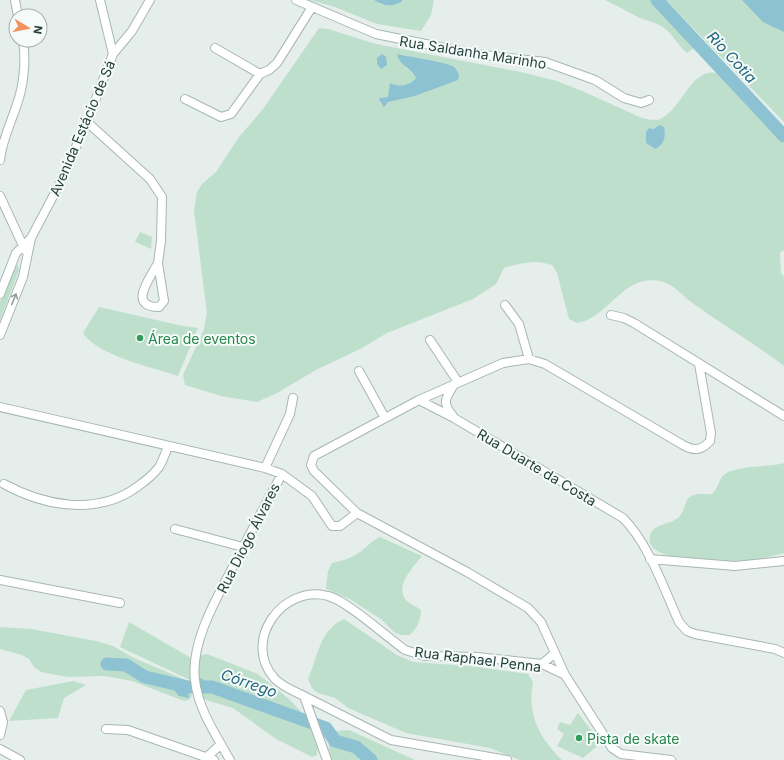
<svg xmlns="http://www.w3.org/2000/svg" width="784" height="760" viewBox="0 0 784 760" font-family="Inter,sans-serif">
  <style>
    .green { fill: #bedfcb; fill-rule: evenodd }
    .water { fill: #8dc2d3 }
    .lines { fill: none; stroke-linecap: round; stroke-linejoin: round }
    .river { stroke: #8dc2d3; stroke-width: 13 }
    .minor-casing { stroke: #a7b7b3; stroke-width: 10 }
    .minor { stroke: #fff; stroke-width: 8 }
    .oneway { stroke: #92a09e }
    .leisure-dot { fill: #2e9e5b; stroke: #f6fbf9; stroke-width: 1.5 }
    .labels { text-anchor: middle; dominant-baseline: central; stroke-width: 4; stroke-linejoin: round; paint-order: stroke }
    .street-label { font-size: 14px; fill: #24413c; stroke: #f6fbf9 }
    .leisure-label { font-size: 14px; fill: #27864d; stroke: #f6fbf9; text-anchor: start }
    .water-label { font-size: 15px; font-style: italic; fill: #1c647e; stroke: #f6fbf9 }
  </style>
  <rect width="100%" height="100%" fill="#e5eeeb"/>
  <path class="green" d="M310,0H374L380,4L396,5L403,0H434L431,15L421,31L377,24L335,7Z
    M605,0H651L690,40L694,48L687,53C678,46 674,35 664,28C655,21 645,21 636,16C626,11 616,5 605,0Z
    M666,0H784V122Z
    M319,28L328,29L376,44L521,72L557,81L582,91L642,118C647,119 654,121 660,119C682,111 694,59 722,76C726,79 730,85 734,89C751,107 765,127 784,143V250L780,253L781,273L784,277V366C754,343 721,324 691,302C682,295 675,286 664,282C655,279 645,280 637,283C614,293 602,319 577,323L569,319L557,273L552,265C535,259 521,263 504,268L496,284L473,299L387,333L360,349L316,370L277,393L257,402L221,396L185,385L183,375L203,332L207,313L194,211L197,192L202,184L216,172L239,137L263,109ZM398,54L421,60L426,92L415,96L380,103V98L388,97L396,86L413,83L416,78L414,74L405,67ZM649,128L654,129L655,149L646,143Z
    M140,232L152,237L151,249L135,242Z
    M18,265L19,270L0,320V302L13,268Z
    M99,307L183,326L198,328L178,376C152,367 98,356 83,333Z
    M784,463V553C773,556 762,559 751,560C735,561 642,566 650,536C653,523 671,525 679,517C686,510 684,497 694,495C699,493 707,495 712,494C717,489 718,484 721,478C730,464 769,468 784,463Z
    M380,537L422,556C414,566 395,585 405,599C408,603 417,607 421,610C420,621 418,627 410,635H401L394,632L382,620L350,599L326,589L328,571L332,563C341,561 349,559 357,554C366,549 370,541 380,537Z
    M344,619L397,655L413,662L469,666L528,674L533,682C527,715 539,737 562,760H520L490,748L406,733L348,708L335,698L318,693L312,688L308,679C318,657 319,630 344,619Z
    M129,622L191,658L190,673L192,681L120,647Z
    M0,627L31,629L96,641L113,646L134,658L188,681L192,696L189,700L184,701L132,681L105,676L68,677L41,672L34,667L29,659L22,655L0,649Z
    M207,654L258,674L289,699L308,719L318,746L317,755L312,757L276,739L233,708L206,700L201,696L197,674L199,656Z
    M73,681L86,685L64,698L58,718L9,721L26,690Z
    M578,713L601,743L583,758L557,746L564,734L557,729L560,722L570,725Z
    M349,730L415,760H332C329,748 325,741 335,731Z"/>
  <path class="water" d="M374,0H403C396,8 382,6 374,0Z
    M742,0H784V32L763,22Z
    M382,54L386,57L387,65L381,69L377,64V58Z
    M397,54C409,57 447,62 454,67C456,69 458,72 459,75L458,80L415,96L388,102L384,107L379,100L380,98L388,97L390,83C398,87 410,86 416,78C412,68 399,66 397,54Z
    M659,125L664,127C666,137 664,145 655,149L646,143V132L649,128L654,129Z
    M202,678L204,681H211L221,687L219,690L214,689L205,693L204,690L201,692L199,680Z
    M180,680L187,682L189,698L179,696L174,690Z"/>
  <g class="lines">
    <path class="river" d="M657,0L784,136
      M107,664L126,665L145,677L188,687H212L326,728L335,741L356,747L371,760"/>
    <g class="minor-casing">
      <path id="minor" d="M15,0L18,16
        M100,0L113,54
        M296,0L376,34L475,54L545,62L595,80L624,98L641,103L649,100
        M215,48L260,74
        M185,99L221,117L231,114L260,74L269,70L277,63L312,7
        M87,122L150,179L162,197L161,241L158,263L164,301L159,307C127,307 150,278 158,263
        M0,160C2,140 11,123 17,104C24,85 26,60 23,40
        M0,196L25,250
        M0,294L16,253L31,238
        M505,305L519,324L529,359
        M611,315L624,318L634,323L784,416
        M0,335L23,277L31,238L59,185L87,122L113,54L132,31L150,0
        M430,340L458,382
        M359,371L385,418
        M419,400L503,363L529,359L545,364L683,445C694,451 701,451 710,441L711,433L699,364
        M0,407L265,468L282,474C266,503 251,532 236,561C219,594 190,641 195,680C198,709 216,735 230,760
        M453,416C442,403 445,399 453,386
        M265,468L290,414L293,398
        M282,474L312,496L332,526H340L357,513L467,572L528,608L541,622L565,675L612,748L621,754L671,760
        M4,484C44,506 97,516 137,487C144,482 154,474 159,467C163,461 165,453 168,447
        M357,513L314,471L311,465L314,456L419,400L454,418L623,518C649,544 664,589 679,622L687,631L695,634L775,649L784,653
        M175,529L243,547
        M650,559L735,566L784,561
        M0,580L120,603
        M542,664L555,653
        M304,696L391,740L507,760
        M0,711L3,722L0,735
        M106,729L128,730L214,760
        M0,749L20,760
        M207,757L221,744
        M327,760L304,696C294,691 283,687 275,679C241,642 282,584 328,596C346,600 388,638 405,650L425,656L477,657L542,664L565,675"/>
    </g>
    <use href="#minor" class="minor"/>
  </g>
  <defs><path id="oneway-shaft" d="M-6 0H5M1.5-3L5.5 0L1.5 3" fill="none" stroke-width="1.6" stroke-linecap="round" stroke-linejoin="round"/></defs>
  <use class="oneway" href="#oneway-shaft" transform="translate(14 299) rotate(-68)"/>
  <g class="leisure-dot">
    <circle cx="140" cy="338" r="4"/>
    <circle cx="579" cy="738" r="4"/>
  </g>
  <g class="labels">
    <g class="street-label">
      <text transform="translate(473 52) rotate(9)">Rua Saldanha Marinho</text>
      <text transform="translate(82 128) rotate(-67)">Avenida Estácio de Sá</text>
      <text transform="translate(537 467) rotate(31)">Rua Duarte da Costa</text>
      <text transform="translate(248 538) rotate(-63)">Rua Diogo Álvares</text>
      <text transform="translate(478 659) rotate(7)">Rua Raphael Penna</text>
    </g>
    <g class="leisure-label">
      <text x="148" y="338">Área de eventos</text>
      <text x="587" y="738">Pista de skate</text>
    </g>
    <g class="water-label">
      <text transform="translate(732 57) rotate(47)">Rio Cotia</text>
      <text transform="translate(249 683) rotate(19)">Córrego</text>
    </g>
  </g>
  <g transform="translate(28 28) rotate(100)"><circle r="19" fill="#f6fbf9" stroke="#a2b1ad"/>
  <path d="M0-3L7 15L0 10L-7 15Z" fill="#f3925e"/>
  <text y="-6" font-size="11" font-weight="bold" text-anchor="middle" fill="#24413c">N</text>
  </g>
</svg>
